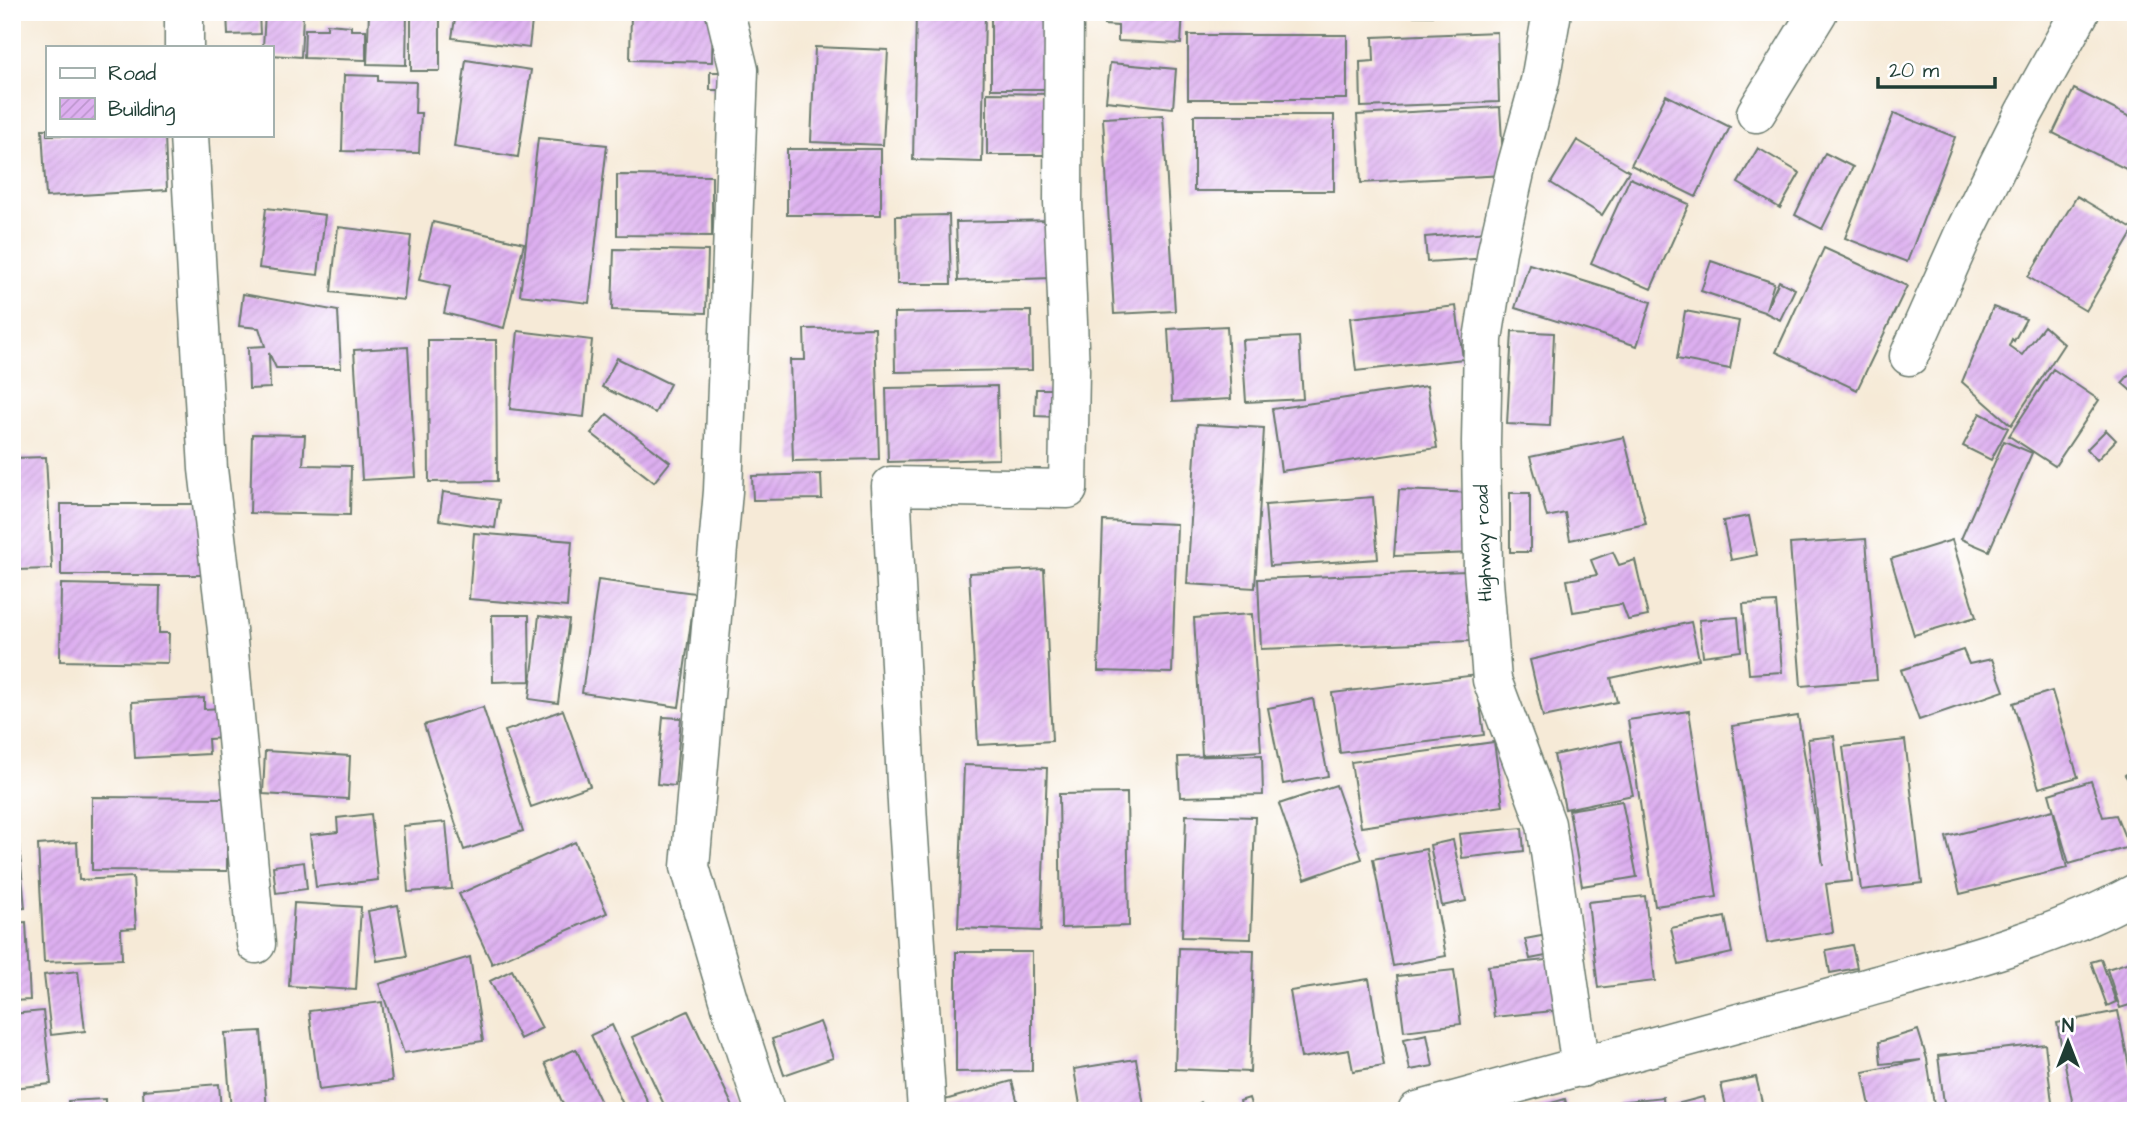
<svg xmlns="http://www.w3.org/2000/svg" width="2148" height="1123" viewBox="0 0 2148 1123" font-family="'Architects Daughter',sans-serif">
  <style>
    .building { fill: url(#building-hatch) }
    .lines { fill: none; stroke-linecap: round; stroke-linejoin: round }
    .minor-casing { stroke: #6a7a6d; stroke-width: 41 }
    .minor { stroke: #fff; stroke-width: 38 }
    .labels { text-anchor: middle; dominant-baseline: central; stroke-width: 5; stroke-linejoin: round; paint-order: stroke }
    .street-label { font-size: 19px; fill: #1f3d34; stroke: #fff }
  </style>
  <defs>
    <pattern id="building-hatch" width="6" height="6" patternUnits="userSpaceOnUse" patternTransform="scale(1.75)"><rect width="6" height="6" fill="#ddaff0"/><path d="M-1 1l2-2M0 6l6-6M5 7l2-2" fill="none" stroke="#bd97ce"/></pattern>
  </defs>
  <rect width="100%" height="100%" fill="#fff"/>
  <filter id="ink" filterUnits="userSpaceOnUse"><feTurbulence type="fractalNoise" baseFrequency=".0143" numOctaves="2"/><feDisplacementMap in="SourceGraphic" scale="14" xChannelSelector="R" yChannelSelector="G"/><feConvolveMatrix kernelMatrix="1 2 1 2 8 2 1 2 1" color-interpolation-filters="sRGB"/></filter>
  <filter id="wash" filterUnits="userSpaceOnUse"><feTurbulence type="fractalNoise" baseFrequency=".00686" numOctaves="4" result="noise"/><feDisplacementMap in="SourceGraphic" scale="28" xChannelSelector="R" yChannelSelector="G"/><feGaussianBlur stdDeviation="1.57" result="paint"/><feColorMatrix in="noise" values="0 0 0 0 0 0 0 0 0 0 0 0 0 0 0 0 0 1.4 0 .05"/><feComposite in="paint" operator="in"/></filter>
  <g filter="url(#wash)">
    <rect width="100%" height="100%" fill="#f6ead7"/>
    <g id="blocks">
      <path class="building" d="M227,12H259L260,34L228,35Z
        M265,12L303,14L301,57L271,55V47H263Z
        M369,12H407L406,65L367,64Z
        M411,12H440V71H411Z
        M456,12H533L529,48L452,38Z
        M631,12H713L712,62L630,60Z
        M916,12H985L982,162L913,160Z
        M991,12H1060L1059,89H991Z
        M1105,12H1183L1181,44L1118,41V26L1104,25Z
        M1371,12H1432V16L1371,15Z
        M327,24L351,26V30H366V60L304,58L305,29H327Z
        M1497,32L1499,102L1361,107L1360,62L1374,61L1373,37Z
        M1188,35H1347V99H1188Z
        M815,47L888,50L883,145L811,142Z
        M466,60L531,70L518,157L454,147Z
        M1110,63L1176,69L1173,108L1106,101Z
        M710,72H729V90H710Z
        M344,75L378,76V81L416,82L415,113H421L419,153L342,151Z
        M2074,89L2136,120V174L2053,133Z
        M987,93L1052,94V155H987Z
        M1666,95L1730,127L1696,197L1631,165Z
        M1500,107L1504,175L1361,183L1357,115Z
        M1894,113L1955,137L1907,262L1845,238Z
        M1163,115L1175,311L1114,314L1103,118Z
        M1194,115H1334V191H1194Z
        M42,129H47V135H165L167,190L46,197Z
        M538,138L607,145L589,303L520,295Z
        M1577,140L1629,171L1602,215L1551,183Z
        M1758,148L1800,173L1780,208L1738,183Z
        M787,149H881V215H787Z
        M1825,153L1853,167L1822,229L1795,215Z
        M617,175L712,176V236L617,235Z
        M1630,178L1689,204L1651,289L1591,263Z
        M2077,196L2134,230L2086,311L2028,277Z
        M266,208L325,215L318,275L259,268Z
        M949,215L951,284H897L896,216Z
        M1052,220L1053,278L958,281L956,222Z
        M433,222L524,243L504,328L444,313L450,287L419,280Z
        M338,227L411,236L404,300L331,292Z
        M1488,232L1490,258L1427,262L1425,237Z
        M1824,248L1907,286L1857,390L1776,352Z
        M614,249L708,251L706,313L612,310Z
        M1711,261L1774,283L1766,309L1779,281L1795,289L1780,320L1764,312L1701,291Z
        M1529,264L1651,302L1637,346L1515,308Z
        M243,294L338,311L341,368H276L269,353L270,388L249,389L248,347L265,346L259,328L239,326Z
        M1456,306L1463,359L1356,371L1350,318Z
        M1993,307L2026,319L2014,341L2012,339L2009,346L2022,355L2044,326L2064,344L2011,425L1962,382Z
        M1031,311L1032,370L895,372L894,313Z
        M1685,311L1739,321L1730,369L1677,359Z
        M1227,326L1231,399L1172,402L1168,329Z
        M875,328L879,459L793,461L790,360H805L804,329Z
        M518,331L592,340L584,417L510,409Z
        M1512,331L1554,333L1550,426L1507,424Z
        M1299,337L1303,399L1246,402L1242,340Z
        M428,340H496L497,481L429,482Z
        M408,347L416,477L362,480L354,350Z
        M617,358L670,384L655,413L602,387Z
        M2136,367V395L2122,383Z
        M2053,369L2099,400L2055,466L2009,436Z
        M997,386L999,459L888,462L886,388Z
        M1427,386L1437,448L1281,471L1272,409Z
        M1036,389H1060L1059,417L1035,416Z
        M1980,413L2008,428L1991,460L1963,446Z
        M607,414L670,462L654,482L591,433Z
        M1197,424L1264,428L1255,588L1187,584Z
        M2106,430L2116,440L2097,460L2087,449Z
        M252,434L305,435L303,465L351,466L350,515L250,513Z
        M1624,437L1646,524L1570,540L1565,513L1547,517L1530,457Z
        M2004,441L2032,453L1989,551L1961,539Z
        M46,457L52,569L15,570L12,458Z
        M821,474L822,499L753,500L752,476Z
        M1399,490L1477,493L1474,553L1394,556Z
        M443,492L499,500L495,528L439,520Z
        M1510,493H1530V552H1510Z
        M1373,497L1378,559L1270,566L1265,505Z
        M61,504H205V575H61Z
        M1749,516L1757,555L1731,560L1723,521Z
        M1103,521L1177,524L1172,673L1098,671Z
        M474,533L572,541L567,607L469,599Z
        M1866,539L1877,680L1801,686L1790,544Z
        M1952,540L1976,617L1914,635L1891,559Z
        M1613,552L1619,565L1635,560L1648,616L1628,620L1622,604L1573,612L1567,580L1597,575L1591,560Z
        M1044,569L1052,741L978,745L969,573Z
        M1466,571L1469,641L1261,649L1258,579Z
        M598,580L695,593L679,707L582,693Z
        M61,584L160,586L159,633H169L168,663L60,661Z
        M1776,602L1782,672L1749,674L1743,604Z
        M1252,614L1261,751L1202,755L1194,618Z
        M492,615H529L530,681L493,682Z
        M539,616L569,620L558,703L529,699Z
        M1738,617L1741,651L1703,656L1699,620Z
        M1691,622L1699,659L1611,678L1617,702L1543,717L1530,660Z
        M1963,650L1969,664L1992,659L2004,691L1919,720L1901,670Z
        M1476,675L1484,735L1340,753L1332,693Z
        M2052,691L2078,777L2039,788L2013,703Z
        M204,698V709L222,708L224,738L208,739L209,754L135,758L132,702Z
        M1313,699L1328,776L1283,784L1268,708Z
        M483,707L523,831L464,850L424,725Z
        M563,710L590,786L531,807L505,731Z
        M1689,711L1717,897L1655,906L1628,720Z
        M1798,716L1823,865L1808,739L1834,736L1852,881L1826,884L1833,932L1767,943L1732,726Z
        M663,717L681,718L675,786L657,784Z
        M1905,740L1922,883L1861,890L1843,747Z
        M1621,741L1633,795L1565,809L1554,755Z
        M1494,742L1503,806L1361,827L1351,762Z
        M265,751L350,756L348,799L263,794Z
        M1262,755L1263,795L1180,797L1178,757Z
        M964,765L1047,768L1041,931L958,928Z
        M2136,767V791L2125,775Z
        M2091,781L2103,817L2116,815L2129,847L2069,864L2049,794Z
        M1336,785L1362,859L1305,879L1279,804Z
        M1127,793L1129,926L1061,928L1059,794Z
        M92,797L227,798V871L92,870Z
        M1622,801L1637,877L1582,886L1569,810Z
        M2053,810L2067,868L1960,894L1946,837Z
        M371,814L378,880L316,887L310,835L338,832L337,818Z
        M1186,815L1255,817L1251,939L1182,937Z
        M446,822L452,889L408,892L403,826Z
        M1522,828L1524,851L1462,858L1459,834Z
        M1453,840L1466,901L1442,906L1430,845Z
        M77,842L79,880L133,877L136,928L121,929L122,959L44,962L38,845Z
        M575,842L607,913L492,964L459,894Z
        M12,844H19L25,908L12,909Z
        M1426,849L1446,956L1393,966L1373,859Z
        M304,862L307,889L276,893L273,866Z
        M1645,896L1655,981L1598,988L1588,902Z
        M294,903L361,907L356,990L289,986Z
        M398,905L407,956L377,961L368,911Z
        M1725,917L1732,953L1679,965L1671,928Z
        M26,922L30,1000L12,1001V923Z
        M1547,935L1551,955L1530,959L1525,939Z
        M1852,945L1857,968L1830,973L1826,950Z
        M1179,948L1254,950L1250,1072L1175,1069Z
        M956,952H1032V1071L956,1072Z
        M470,957L483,1041L404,1053L379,984Z
        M1556,959L1562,1010L1494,1017L1488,966Z
        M2101,959L2116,1002L2107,1006L2091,962Z
        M2136,960V1003L2120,1008L2107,969Z
        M512,970L542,1028L520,1039L490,981Z
        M1454,970L1461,1024L1404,1031L1397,976Z
        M78,971L85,1031L51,1035L44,975Z
        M1369,979L1384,1066L1353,1071L1349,1050L1301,1058L1290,991Z
        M382,1002L392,1081L319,1090L309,1011Z
        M43,1011L51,1084L12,1088V1014Z
        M688,1011L735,1111H667L632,1037Z
        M2118,1011L2136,1101V1111H2074L2057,1023Z
        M2136,1012V1028L2135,1029L2131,1013Z
        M820,1022L833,1058L784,1075L772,1039Z
        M612,1025L652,1111H626L591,1035Z
        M1918,1030L1927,1059L1935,1111H1871L1863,1072L1921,1060L1881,1064L1879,1042Z
        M261,1031L267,1111H231L225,1033Z
        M1427,1034L1433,1066L1410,1070L1404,1039Z
        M2045,1044L2053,1111H1945L1938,1056Z
        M576,1049L605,1111H566L545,1063Z
        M1136,1059L1144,1106L1114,1111H1081L1074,1069Z
        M1756,1077L1764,1111H1727L1721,1084Z
        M1012,1081L1020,1111H941L938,1102Z
        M219,1084L221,1111H144L143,1090Z
        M1663,1097L1664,1111H1619L1618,1102Z
        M1703,1097L1707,1111H1670L1669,1106Z
        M1249,1098L1253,1111H1242L1240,1101Z
        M105,1099V1111H68V1101Z
        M1565,1099L1568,1111H1527V1110Z
        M1201,1102L1207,1111H1186Z"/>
    </g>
  </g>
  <g filter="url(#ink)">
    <use href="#blocks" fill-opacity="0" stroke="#6a7a6d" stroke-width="2"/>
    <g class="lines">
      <g class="minor-casing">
        <path id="minor" d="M184,12V47
          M725,12L739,70L723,491L690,867L732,1010L765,1111
          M1552,12L1540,81L1516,168L1497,251L1483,339L1481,442L1483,569L1492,680L1546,824L1581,1068
          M1756,113L1818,12
          M189,135L208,469L227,630L256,944
          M1909,356L1963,235L2024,113L2080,12
          M927,1111L908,823L891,486L1068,489L1070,370L1063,202L1064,12
          M1417,1111C1559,1073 1700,1034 1841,995C1940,967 2045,943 2136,893"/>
      </g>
      <use href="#minor" class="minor"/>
    </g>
  </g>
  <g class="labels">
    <g class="street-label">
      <text transform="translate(1484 543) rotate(-92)">Highway road</text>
    </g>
  </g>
  <rect width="2148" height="1123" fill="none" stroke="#fff" stroke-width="42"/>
  <rect x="46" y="46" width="228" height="91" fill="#ffffff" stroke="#a5b1ae" stroke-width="2"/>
  <rect x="60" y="68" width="35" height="10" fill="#ffffff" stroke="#a5b1ae" stroke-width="2"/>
  <text x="108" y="80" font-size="21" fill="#1f3d34">Road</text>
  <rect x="60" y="98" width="35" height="21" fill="url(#building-hatch)" stroke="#a5b1ae" stroke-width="2"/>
  <text x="108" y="116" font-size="21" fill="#1f3d34">Building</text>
  <g transform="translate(2068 1042)" stroke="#ffffff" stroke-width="5" paint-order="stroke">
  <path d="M0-5L12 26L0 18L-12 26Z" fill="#1f3d34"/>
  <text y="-10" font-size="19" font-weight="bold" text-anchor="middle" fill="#1f3d34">N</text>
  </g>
  <path d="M1878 77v10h117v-10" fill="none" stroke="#1f3d34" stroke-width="3.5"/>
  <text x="1889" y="77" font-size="21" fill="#1f3d34" stroke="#ffffff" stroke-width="5" paint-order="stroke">20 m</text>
</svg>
